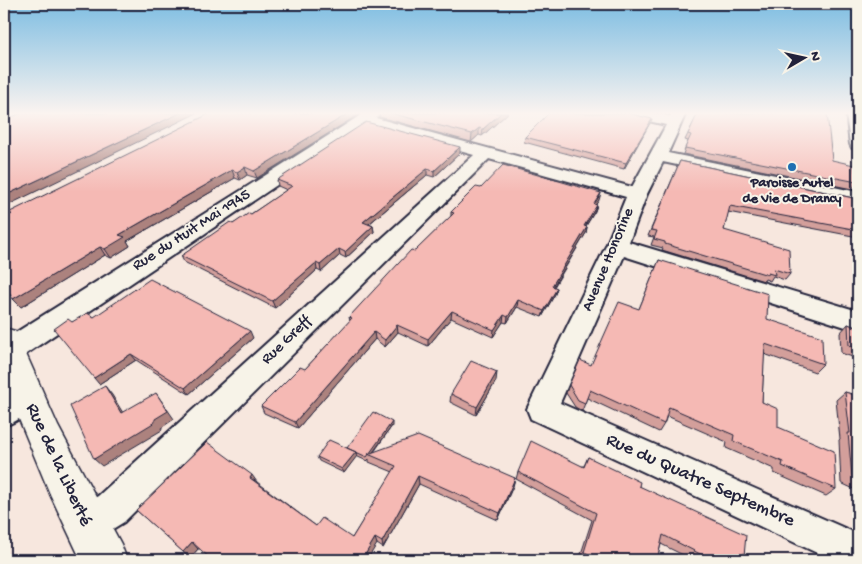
<svg xmlns="http://www.w3.org/2000/svg" width="862" height="564" viewBox="0 0 862 564" font-family="'Gochi Hand',sans-serif">
  <style>
    .lines { fill: none; stroke-linecap: round; stroke-linejoin: round }
    .minor-casing { stroke: #22223b; stroke-width: 4 }
    .tertiary-casing { stroke: #22223b; stroke-width: 3 }
    .minor { fill: #f7f3e8; fill-rule: evenodd }
    .tertiary { fill: #f7f3e8; fill-rule: evenodd }
    .wall { fill: #d39f9b; stroke: #22223b }
    .shaded-wall { fill: #ac827e; stroke: #22223b }
    .building { fill: #f5b9b4; stroke: #22223b }
    .poi-dot { fill: #1f6fb2; stroke: #f7f3e8; stroke-width: 2 }
    .labels { text-anchor: middle; dominant-baseline: central; stroke-width: 4; stroke-linejoin: round; paint-order: stroke }
    .far-poi-label { font-size: 14px; font-weight: bold; fill: #22223b; stroke: #f7f3e8 }
    .street-label { font-size: 16px; fill: #22223b; stroke: #f7f3e8 }
    .near-street-label { font-size: 19px; fill: #22223b; stroke: #f7f3e8 }
  </style>
  <rect width="100%" height="100%" fill="#f7e7de"/>
  <filter id="ink" filterUnits="userSpaceOnUse"><feTurbulence type="fractalNoise" baseFrequency=".02" numOctaves="2"/><feDisplacementMap in="SourceGraphic" scale="10" xChannelSelector="R" yChannelSelector="G"/><feConvolveMatrix kernelMatrix="1 2 1 2 8 2 1 2 1" color-interpolation-filters="sRGB"/></filter>
  <g filter="url(#ink)">
    <g class="lines">
      <g class="minor-casing">
        <path id="minor" d="M364,113H381L376,118L632,187L666,125L627,116L625,113H652L670,116L672,113H686L668,153L858,192V204L663,162L647,194L629,242L858,311V331L624,256L560,403L858,534V560H832L531,419L527,409L606,246L626,197L489,159L124,522L98,538L85,543L72,538L67,525L72,512L98,496L474,155L366,125L20,358L10,361L4,359V340Z
          M846,113H858V149L852,148L850,144Z
          M26,383L37,387L41,396C34,410 19,421 4,426V395L15,387Z"/>
      </g>
      <g class="tertiary-casing">
        <path id="tertiary" d="M4,328L15,331L19,338L58,426L121,544L127,560H81L50,494L7,390L4,379Z"/>
      </g>
      <use href="#minor" class="minor"/>
      <use href="#tertiary" class="tertiary"/>
    </g>
    <path class="wall" d="M211,113H361L257,178L247,175L240,180L235,178L127,241L130,246L111,258L105,255L21,307L4,217Z
      M379,113H508L482,136L479,135L471,142L380,117Z
      M698,113L832,160L857,182L852,189L683,154L688,141L685,140Z
      M650,123L624,169L524,142L525,137Z
      M460,153L434,177L427,175L369,224L373,226L374,232L346,258L340,255L321,272L317,270L275,308L184,262L181,256L233,224L251,214L287,190L278,186L277,180Z
      M680,161L858,199V237L728,212L724,230L790,274L785,280L773,276L770,281L765,279L764,281L662,250L663,248L651,245L654,237L648,236Z
      M481,188L599,200L596,204L597,205L595,211L586,226L587,227L586,233L554,287L557,288L555,294L542,317L517,307L507,323L503,322L493,337L451,318L428,346L398,332L385,347L375,339L298,428L264,413L261,406L305,369L350,321L349,317L451,216V212Z
      M659,260L767,319L823,364L815,372L764,354L762,402L778,427L836,489L826,496L774,473V469L726,448L727,442L667,416L664,424L659,432L587,398L582,411L575,407L566,393L569,385L591,365L639,309Z
      M94,317L253,338L189,394L136,360L99,384L72,322Z
      M848,324L858,328V359L841,353L840,333Z
      M496,381L476,415L450,402L451,394Z
      M845,392L858,396V491L841,483L839,440L840,439L836,400Z
      M392,426L374,452L515,478L513,486L498,520L419,484L383,548L377,544L198,549L190,558L136,510L257,482L316,526L352,538L393,472L369,462V459L367,461L356,456L344,473L319,461L317,457L347,448Z
      M588,457L639,486L744,556L752,560H693L661,544L657,560H586L580,557L592,520L516,479L518,472L584,466Z"/>
    <path class="shaded-wall" d="M4,113H10L4,116Z
      M180,113H197L4,207V196Z
      M349,113H361L257,178L254,171Z
      M501,113H508L482,136L483,129Z
      M652,119L650,123L624,169L626,163Z
      M479,128V135L471,142L472,134Z
      M460,147V153L434,177V171Z
      M245,167L247,175L240,180L237,172Z
      M427,169V175L364,228L363,222Z
      M232,170L235,178L127,241L130,246L111,258L105,249L119,235Z
      M601,193L599,200L592,210L594,204Z
      M597,205L595,211L582,232L584,226Z
      M373,226L374,232L346,258L345,252Z
      M587,227L586,233L550,292L552,286Z
      M100,247L105,255L21,307L13,299Z
      M339,249L340,255L321,272L320,265Z
      M316,263L317,270L275,308L272,301Z
      M557,288L555,294L542,317L544,311Z
      M518,300L517,307L507,323L508,317Z
      M452,311L451,318L428,346V339Z
      M504,315L503,322L493,337L494,330Z
      M397,325L398,332L385,347V340Z
      M250,331L253,338L189,394L185,388Z
      M374,332L375,339L298,428L295,422Z
      M131,354L136,360L99,384L94,378Z
      M497,372L496,381L476,415L477,407Z
      M105,386L112,395L128,421L121,413Z
      M156,393L174,419L161,428L162,430L102,466L94,459L155,419Z
      M392,422V426L371,455L368,454Z
      M356,452L357,456L344,473L342,469Z
      M252,475L257,482L250,478Z
      M418,476L419,484L383,548L382,542Z
      M515,478L513,486L498,520L500,513Z
      M375,538L377,544L367,560H362Z
      M192,542L198,549L190,558L183,552Z"/>
    <path class="building" d="M22,113H180L4,196V120Z
      M211,113H349L254,171L245,167L237,172L232,170L119,235L125,237L105,249L100,247L13,299L4,285V218L12,214L4,215Z
      M390,113H501L483,129L479,128L472,134Z
      M549,113H628L652,119L626,163L525,137Z
      M698,113H827L832,160L854,165L857,182L685,148L691,135L688,134Z
      M366,122L460,147L434,171L427,169L363,222L373,226L345,252L339,249L320,265L316,263L272,301L181,256L230,222L233,224L249,213L251,214L292,186L277,180Z
      M680,161L858,199V230L730,206L724,230L789,249L790,274L774,269L775,275L768,273V275L665,244V242L654,239L657,231L651,230Z
      M503,165L601,193L594,204L597,205L584,226L587,227L552,286L557,288L544,311L518,300L508,317L504,315L494,330L452,311L428,339L397,325L385,340L374,332L295,422L261,406L300,367L305,369L317,356L352,318L349,317L411,250L415,251L454,213L451,212L476,187L481,188Z
      M659,260L768,294L767,319L822,337L823,364L765,344L762,402L778,409V427L834,451L836,489L782,466L783,462L733,441L734,435L669,407L664,424L590,390L585,403L578,400L569,385L580,360L591,365L619,302L639,309Z
      M150,279L250,331L185,388L131,354L94,378L54,329L68,319L72,322L87,313L94,317Z
      M848,324L858,328V348L849,345Z
      M471,361L497,372L477,407L451,394Z
      M105,386L121,413L156,393L168,411L155,419V422L94,459L70,406Z
      M845,392L858,396V479L852,476L848,433H850Z
      M373,412L392,422L367,457L347,448Z
      M418,436L515,478L500,513L418,476L382,542L375,538L362,560H212L192,542L183,552L136,510L207,442L252,475L250,478L316,526L322,518L352,538L396,466L368,454Z
      M329,440L356,452L342,469L317,457Z
      M531,441L584,467L588,457L640,482L639,486L746,535L744,556L752,560H705L706,557L663,535L657,560H604L584,552L596,513L518,472Z"/>
  </g>
  <linearGradient id="sky" x2="0" y2="1"><stop stop-color="#7dbde2"/><stop offset="0.59" stop-color="#fbf4f0"/><stop offset="1" stop-color="#fbf4f0" stop-opacity="0"/></linearGradient>
  <rect width="862" height="192" fill="url(#sky)"/>
  <circle class="poi-dot" cx="792" cy="167" r="5"/>
  <g class="labels">
    <g class="far-poi-label">
      <text x="792" y="183">Paroisse Autel<tspan x="792" dy="16">de Vie de Drancy</tspan></text>
    </g>
    <g class="street-label">
      <text transform="translate(192 231) rotate(-33)">Rue du Huit Mai 1945</text>
      <text transform="translate(609 260) rotate(-67)">Avenue Honorine</text>
      <text transform="translate(287 341) rotate(-44)">Rue Greff</text>
    </g>
    <g class="near-street-label">
      <text transform="translate(58 465) rotate(65)">Rue de la Liberté</text>
      <text transform="translate(700 481) rotate(24)">Rue du Quatre Septembre</text>
    </g>
  </g>
  <rect width="862" height="564" fill="none" stroke="#f7f3e8" stroke-width="20"/>
  <rect x="10" y="10" width="842" height="544" fill="none" stroke="#22223b" stroke-width="2" filter="url(#ink)"/>
  <g transform="translate(804 58) rotate(81)" stroke="#f7f3e8" stroke-width="4" paint-order="stroke">
  <path d="M0-4L9 19L0 12L-9 19Z" fill="#22223b"/>
  <text y="-8" font-size="14" font-weight="bold" text-anchor="middle" fill="#22223b">N</text>
  </g>
</svg>
